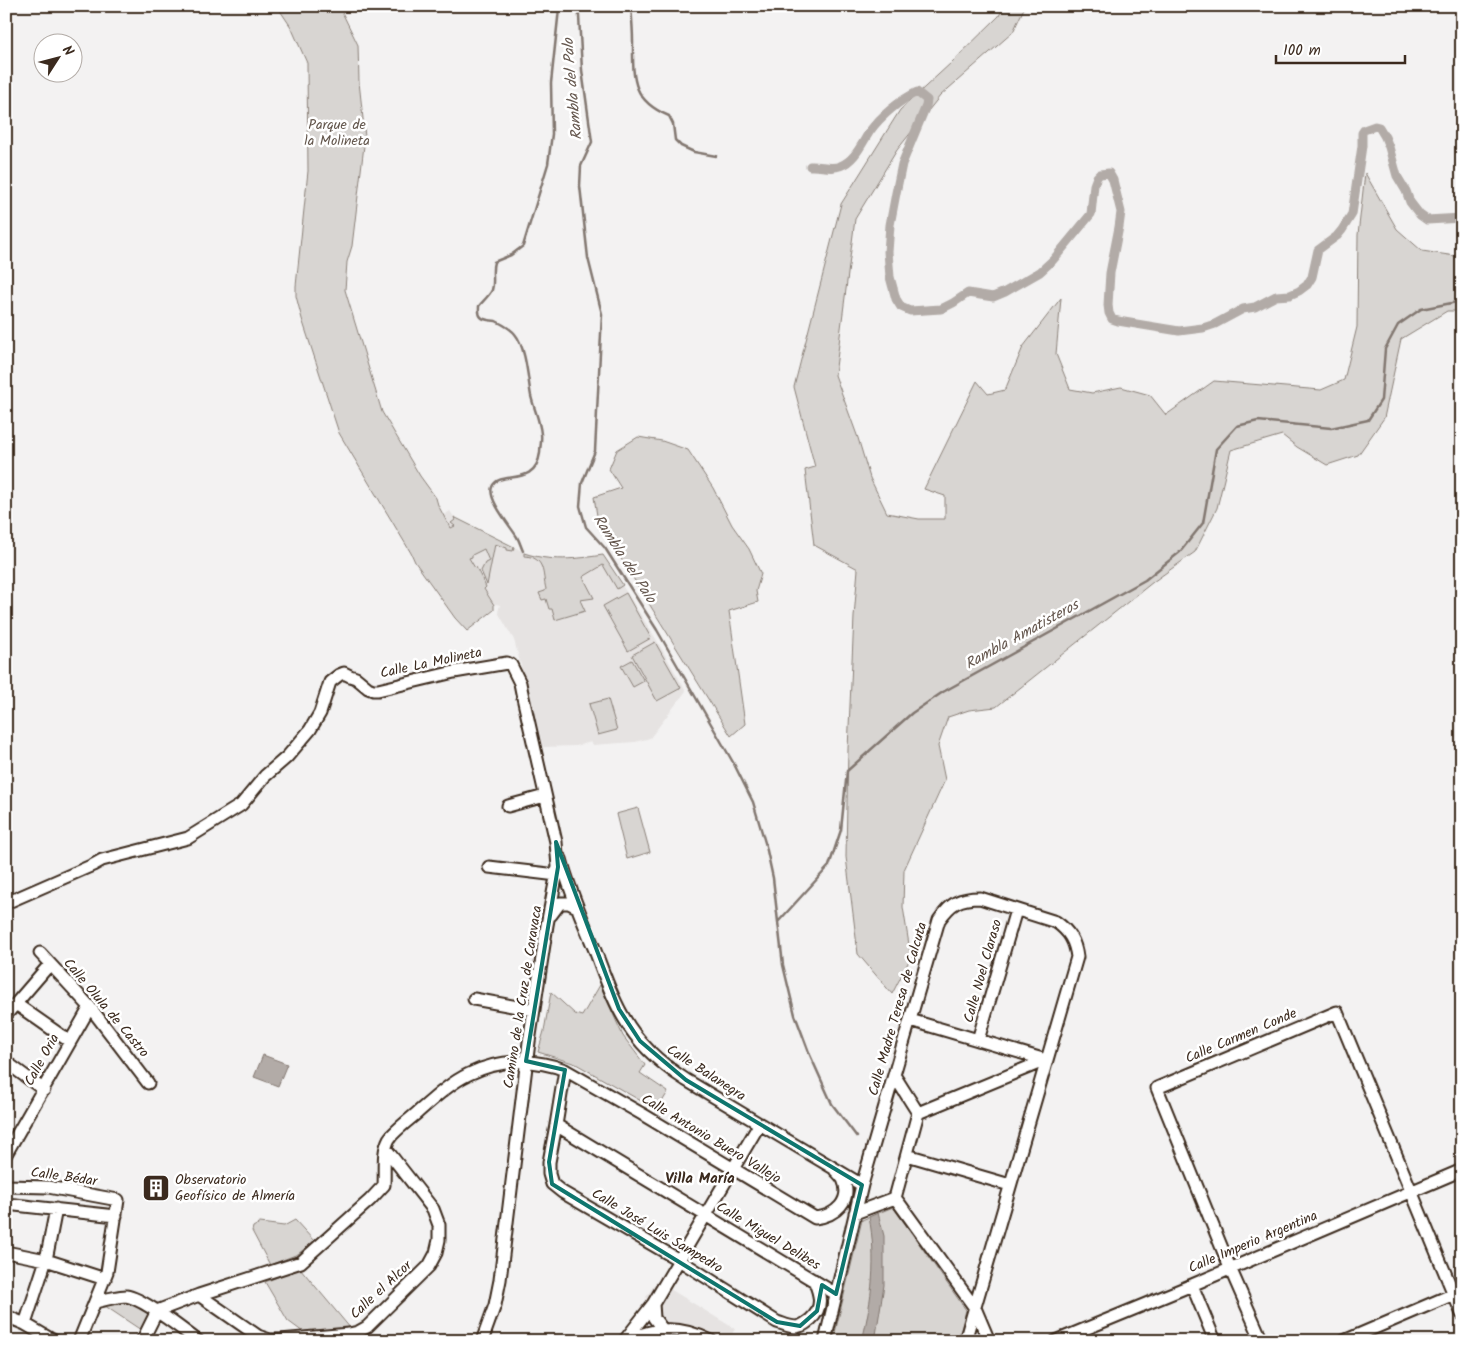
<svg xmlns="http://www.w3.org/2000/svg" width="1468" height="1347" viewBox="0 0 1468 1347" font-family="Kalam,sans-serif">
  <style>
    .built { fill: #e6e3e2 }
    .green { fill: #d8d5d2; stroke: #8a8078 }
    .water { fill: #b2aba7; stroke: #827770 }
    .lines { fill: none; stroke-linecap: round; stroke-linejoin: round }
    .stream { stroke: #827770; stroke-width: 2.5 }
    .canal { stroke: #b2aba7; stroke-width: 9 }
    .minor-casing { stroke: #3b2a1e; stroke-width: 15 }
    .minor { stroke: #fff; stroke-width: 11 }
    .marked { fill: none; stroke: #0f766e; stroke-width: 4; stroke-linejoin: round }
    .labels { text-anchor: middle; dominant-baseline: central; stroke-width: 5; stroke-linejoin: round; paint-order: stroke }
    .park-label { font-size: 14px; fill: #62554b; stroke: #fff }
    .street-label { font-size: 14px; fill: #3b2a1e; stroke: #fff }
    .poi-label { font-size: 14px; fill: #3b2a1e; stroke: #fff; text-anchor: start }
    .water-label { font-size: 15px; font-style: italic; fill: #65574e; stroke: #fff }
    .neighbourhood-label { font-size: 15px; font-weight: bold; fill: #3b2a1e; stroke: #fff }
  </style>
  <rect width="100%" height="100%" fill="#f3f2f2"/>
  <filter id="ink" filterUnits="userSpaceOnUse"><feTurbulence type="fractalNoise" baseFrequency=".02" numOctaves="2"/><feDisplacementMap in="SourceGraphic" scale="10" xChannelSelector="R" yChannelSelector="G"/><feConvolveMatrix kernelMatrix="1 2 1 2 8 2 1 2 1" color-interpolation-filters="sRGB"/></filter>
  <g filter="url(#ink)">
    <path class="built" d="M450,511L454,517L526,553L541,557L563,560L603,555L656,639L686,691L650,738L635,742L593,745L591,742L576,746L543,747L514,640L498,612L500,605L496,604L494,605L472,569L443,516Z
      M657,1281L735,1329L728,1341H668L646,1297Z"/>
    <path class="green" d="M277,6H339L358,45L359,82L365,137L352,246L347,262L345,290L382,412L420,476L436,498L438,505L448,524H449L451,528L455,526L451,523L455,520L454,517L514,547L513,551L507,550V548L495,544L487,585L481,571L485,563L489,561L484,549L472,555V557L469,558L475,568L476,567L486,587L484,589L494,605V610L467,631L455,618L415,562L411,553L339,433L302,319L296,296V286L308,171L307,63L291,27Z
      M1004,6H1025L1013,32L940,96L897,150L855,219L835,375L858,438L870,478L887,513L919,519H945V496L924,489L977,381L988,394L1005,390L1023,347L1061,298L1056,354L1070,389L1092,393L1121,387L1150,395L1166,415L1214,381L1321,390L1344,380L1357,327L1358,235L1365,173L1397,229L1422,251L1462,257V311H1447L1401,339L1384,418L1358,455L1327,465L1297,447L1282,435L1231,450L1217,508L1195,552L1153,582L996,707L969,710L948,717L938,746L945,780L904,870L903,907L911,957L892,994L858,954L846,857L848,749L854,617L858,569L814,545L805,470L815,467L794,387L841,204L900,110L951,63L999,16Z
      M638,437L662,441L688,450L713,488L732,525L749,549L761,574L756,591L758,602L729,611L745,724L731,736L622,560L599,528L594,497L621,488L609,469L617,450Z
      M524,553C551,562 576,559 603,555L623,585L617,589L603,565L583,577L594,598L580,600L585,611L555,620L552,609H549L546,599L542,600L539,593L545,591L546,589C542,574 546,557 524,556Z
      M626,593L651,638L628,651L603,606Z
      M655,642L681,688L657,701L632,655Z
      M632,660L644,681L633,687L621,666Z
      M608,699L617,730L598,735L589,704Z
      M638,808L650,852L627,859L616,814Z
      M600,985L623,1036L645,1065L640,1073L668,1092L657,1110L576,1064L538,1052L544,1031L551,992L575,1014L582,1016Z
      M893,1207L966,1310L958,1341H833L862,1220Z
      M295,1220L314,1241L298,1254L270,1265L252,1231L253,1227L260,1223L284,1226Z
      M300,1268L351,1329L303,1332L288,1321L265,1282Z
      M125,1300L152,1309L141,1330L105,1306Z"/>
    <path class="water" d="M263,1055L287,1064L278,1086L254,1077Z
      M878,1213L884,1236V1285L875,1341H862C872,1300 877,1258 869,1217Z"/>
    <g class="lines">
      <path class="stream" d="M577,6L579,16L582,70L592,142L581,166L580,186L588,258L602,314L595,451L582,483L580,506L586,527L605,548L657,630L734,764L753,802L766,846L773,878L778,922
        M631,6C632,18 633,30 633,42C633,78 631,100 669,116L673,124L675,140L681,146L694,152L716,156
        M523,551C521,547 520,542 517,537C511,527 487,499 492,487C499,469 535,489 540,453C540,446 542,440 541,434C540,421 534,409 531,396C528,380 526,347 515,334C511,329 502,324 496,321C491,320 485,321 481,317C478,314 479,310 479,306C483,301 489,296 492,290C495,281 491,271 494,262L511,255L523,246L548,164L552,134L551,83L559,9L562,6
        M857,1137L832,1104L810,1055L795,1015L783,965L778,922L829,866L841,830L847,771L912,713L943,692L1145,580L1180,552L1203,523L1216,449L1237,426L1258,421L1331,428L1368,420L1381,400L1385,349L1398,325L1421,309L1462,301"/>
      <path class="canal" d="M810,166C820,165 831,170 840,166C855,161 862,143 870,131C881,116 900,100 917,92L927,100L926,106L902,164L896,193L890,225L888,252L890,277L896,299L901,307L910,311L941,309L953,303L968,293L993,297L1005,292L1040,272L1053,260L1091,214L1094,185L1097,177L1100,174L1109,173L1113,180L1121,212L1119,227L1110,273L1108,305L1109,313L1112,319L1118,321L1179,331L1203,328L1215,324L1243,309L1255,307L1276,296L1290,295L1299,291L1307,285L1312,277L1318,250L1337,236L1342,230L1352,214L1362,146V133L1364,130L1375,126L1379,127L1385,137L1389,147L1397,176L1406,191L1410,202L1420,215L1427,220L1462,218"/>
      <g class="minor-casing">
        <path id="minor" d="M508,806L545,796
          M561,859C569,889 582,919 594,948C603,971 611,997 624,1018C639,1045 661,1064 686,1080L862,1185
          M489,867L557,875
          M6,903L93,865L102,860L188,838L241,805L265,776L287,757L310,730L320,713L330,682L339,675L344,673L350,676L356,678L368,688L373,690H378L454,672L507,663L511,665L520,683L522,693L556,842L558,867L547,925L529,1042L500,1280L495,1305L482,1341
          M551,915L560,903H569L577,907
          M40,953L90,1007L148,1083
          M474,999L534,1010
          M16,1004L69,1041
          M6,1015L50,964
          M910,1020L1046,1060
          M978,1040L1016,910
          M6,1062L44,1090
          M565,1070L556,1125L549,1162V1174L552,1184L562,1192L679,1260L777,1322C784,1324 793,1329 800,1326C804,1325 807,1322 810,1320C824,1308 820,1294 814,1280
          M918,1113L1046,1060
          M556,1125L836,1294
          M6,1154L90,1007
          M907,1155L1010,1185
          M6,1186L48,1187L118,1200L107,1272L79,1341
          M895,1198L899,1203L975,1308L989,1341
          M6,1204L116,1216
          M855,1213L895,1198L918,1113L894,1075
          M6,1252L46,1260L105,1279
          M1192,1285L1215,1341
          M199,1295L258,1336L270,1340H280L349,1334L358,1332L367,1327L429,1266L436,1253L439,1240V1225L433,1209L386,1149
          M96,1302C102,1300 121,1296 126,1296C143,1298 183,1330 198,1341
          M653,1304L759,1125
          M157,1311L199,1295L301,1262L370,1200L384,1185C385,1170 382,1152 389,1139C393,1132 410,1119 417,1113C433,1099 450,1083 469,1074C499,1059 534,1058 565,1070L642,1114L815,1218C835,1216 853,1201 843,1179C841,1176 838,1173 835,1170
          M6,1316L25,1324L54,1341
          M25,1324L46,1260L56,1209
          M625,1340L653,1304L654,1318L663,1330
          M142,1341L157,1311
          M624,1341C655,1327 680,1325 711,1341
          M825,1341L862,1185L939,920C951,903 959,898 980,898L1056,922C1069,931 1075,941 1077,957L965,1341
          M1056,1341L1192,1285L1462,1170
          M1262,1341L1230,1268L1157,1088L1337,1012L1462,1314
          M1344,1341L1454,1294"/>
      </g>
      <use href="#minor" class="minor"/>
    </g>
  </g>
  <path class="marked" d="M556,842L619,1009L640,1041L686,1080L862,1185L836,1294L822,1285L817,1311L800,1326L777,1322L552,1184L549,1162L565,1070L526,1061L558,867Z"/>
  <defs>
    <g id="building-square" transform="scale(1.4375)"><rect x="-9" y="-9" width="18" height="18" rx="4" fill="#3b2a1e" stroke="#fff"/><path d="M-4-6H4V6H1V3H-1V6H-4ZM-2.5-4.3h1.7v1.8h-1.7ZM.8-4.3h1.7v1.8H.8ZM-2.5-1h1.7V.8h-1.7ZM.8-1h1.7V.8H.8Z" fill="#fff"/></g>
  </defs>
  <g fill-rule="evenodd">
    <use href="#building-square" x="156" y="1188"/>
  </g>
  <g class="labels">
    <g class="park-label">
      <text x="337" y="125">Parque de<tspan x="337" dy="16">la Molineta</tspan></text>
    </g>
    <g class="street-label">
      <text transform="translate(431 663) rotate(-12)">Calle La Molineta</text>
      <text transform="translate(983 971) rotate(-74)">Calle Noel Claraso</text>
      <text transform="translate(523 997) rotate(-81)">Camino de la Cruz de Caravaca</text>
      <text transform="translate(106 1008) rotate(50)">Calle Olula de Castro</text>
      <text transform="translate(898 1009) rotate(-74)">Calle Madre Teresa de Calcuta</text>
      <text transform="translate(1241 1036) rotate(-23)">Calle Carmen Conde</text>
      <text transform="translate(42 1060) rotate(-61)">Calle Oria</text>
      <text transform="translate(706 1073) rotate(33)">Calle Balanegra</text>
      <text transform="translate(711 1139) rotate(31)">Calle Antonio Buero Vallejo</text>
      <text transform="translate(64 1177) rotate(8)">Calle Bédar</text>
      <text transform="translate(657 1231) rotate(31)">Calle José Luis Sampedro</text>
      <text transform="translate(768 1236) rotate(31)">Calle Miguel Delibes</text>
      <text transform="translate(1253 1242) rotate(-23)">Calle Imperio Argentina</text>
      <text transform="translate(381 1290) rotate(-43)">Calle el Alcor</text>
    </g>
    <g class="poi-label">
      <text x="175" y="1180">Observatorio<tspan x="175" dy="16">Geofísico de Almería</tspan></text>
    </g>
    <g class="water-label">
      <text transform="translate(573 89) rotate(-95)">Rambla del Palo</text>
      <text transform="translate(624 559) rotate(57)">Rambla del Palo</text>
      <text transform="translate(1022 635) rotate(-29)">Rambla Amatisteros</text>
    </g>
    <g class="neighbourhood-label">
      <text x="700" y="1179">Villa María</text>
    </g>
  </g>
  <rect width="1468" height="1347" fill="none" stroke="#fff" stroke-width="25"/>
  <rect x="12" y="12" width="1443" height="1322" fill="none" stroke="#3b2a1e" stroke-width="2" filter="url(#ink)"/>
  <g transform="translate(58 58) rotate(54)"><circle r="24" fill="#ffffff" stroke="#b1aaa5"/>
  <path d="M0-4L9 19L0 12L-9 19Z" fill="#3b2a1e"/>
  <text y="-8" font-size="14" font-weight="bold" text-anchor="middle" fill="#3b2a1e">N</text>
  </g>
  <path d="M1276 55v8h129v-8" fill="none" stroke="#3b2a1e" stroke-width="2.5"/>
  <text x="1283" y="55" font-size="15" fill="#3b2a1e" stroke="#ffffff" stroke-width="4" paint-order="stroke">100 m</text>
</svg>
